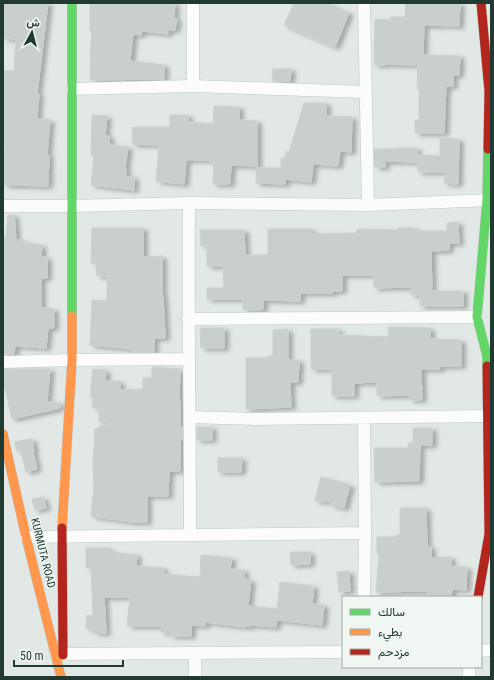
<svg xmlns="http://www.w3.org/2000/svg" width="494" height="680" viewBox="0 0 494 680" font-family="'Roboto Condensed',Vazirmatn,sans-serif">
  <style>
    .building { fill: #c9cfcc; stroke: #cbd1ce; filter: url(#shadow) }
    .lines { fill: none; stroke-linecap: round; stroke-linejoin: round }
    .street-casing { stroke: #bfc5c2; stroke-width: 13 }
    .fast-casing { stroke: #bec6c2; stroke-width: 10 }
    .slow-casing { stroke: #bec6c2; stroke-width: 10 }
    .jam-casing { stroke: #bec6c2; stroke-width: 10 }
    .street { stroke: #fbfcfb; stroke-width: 12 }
    .fast { stroke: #63d668; stroke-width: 9 }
    .slow { stroke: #ff974d; stroke-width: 9 }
    .jam { stroke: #b3261e; stroke-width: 9 }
    .labels { text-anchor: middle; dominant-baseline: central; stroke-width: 3; stroke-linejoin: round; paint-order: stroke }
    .street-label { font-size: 11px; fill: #213a31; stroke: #f0f7f3 }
  </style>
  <defs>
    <filter id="shadow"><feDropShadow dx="4.5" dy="2.5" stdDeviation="2" flood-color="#0004"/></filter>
  </defs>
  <rect width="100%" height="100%" fill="#e2e8e5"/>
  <path class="building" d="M3,3H48L37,94H39L37,119L50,120L47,155H49L48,186L4,185L5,143H3V71H14L16,39L3,38Z
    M90,3H175L174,18L177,19L175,30H168V34L142,31L141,35L133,34L130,61L164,65V79L90,80L91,57H90L92,31H90Z
    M294,3H326L349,13L335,47L284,25Z
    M406,3H460L459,26L424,25L423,55L460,56L459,75H453V86H446L444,133H415V120H419V89H417L418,65L385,64V65H374L375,19L390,20V17H405Z
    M273,69H291L290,81H272Z
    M304,103H326V116L352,117L351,152L340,151L338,166L315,164L313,165L311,182L285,179V184L256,183V168H281V158H285L286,151L289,152Z
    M214,106L239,107V120L257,121V166L231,165L230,184H213L214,162H210V160H186L184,184L156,181L159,145L132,144L133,127H170V115H188V122L213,124Z
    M92,115L107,116L105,136H109V144L128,147L125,168H126V177H134V190L91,185L94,155H91Z
    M440,138L459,139L458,184L444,183L446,172H418V155L440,156Z
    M399,148H417V162L385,161V167H375L374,149H399Z
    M8,215H14L16,240H23V243L42,245L41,257H47V278H41V308L54,309V328H48L46,348L15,346L14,354H3V237L6,238Z
    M458,222L459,243H449V250L431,251L432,291H463V306H420V295H411V287L374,288V275H342V291H333V293H300V301L263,300V309L262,310H243V299H207V288H224L223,266H207V246H201L200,230H244L245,255H268V229H312V234L357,233V229L398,230V228H414V231H447V223Z
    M92,228H143V257L162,256V295H163L165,338H154V352H134V349L90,345L92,300L107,301V276H97L96,264L91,263Z
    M388,327L430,328V339L461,340V366H440V369H421L422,400H410V395L377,396V382L354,383V396H332V369H311V329H338V335L389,337Z
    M200,328H224V348H201Z
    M288,329V360H299L298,382H290L291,407L246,409V358H268V356H273V330Z
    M152,367L180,369L179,399H180V427H182V440H180V471H169L168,496H147V522H132L91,516L94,486L93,465L95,429L99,428V426L111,424V423L99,422V408L92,407L93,397H90L93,369L106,370L105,381H120V390L143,389V378H152Z
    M3,369H50L47,402L60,403V408L12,419L5,387H3Z
    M197,427H212V440H197Z
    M413,428H432V445H420L419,481L375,482L374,448H408V443H413Z
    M30,439H32L34,452H33L37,469L26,472L21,451L16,450L15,442Z
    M218,458H242L241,472H218Z
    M321,477L350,485L344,508L331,505L330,501H315Z
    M43,497L46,508L35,510L32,499Z
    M400,508H426L427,547H431V558L451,557V566L467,567L466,590L452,589L451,597H427L428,591L376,592L379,554H377V537H396V535H400Z
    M86,548H109V552L137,555L136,566L164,568L163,574L185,576L200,577L201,555L232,558L230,569L244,570V579L251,580L248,606L277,609L280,582L314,586L312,604L324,605L322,625L277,620L276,627L251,625V626H246V627L205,622V626L191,625V636H171V633L161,632L162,626H127L130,597H104L106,633L93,632L94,629L86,628L87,615L93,616L91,568H86Z
    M290,552H310V564L291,565Z
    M349,571L350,591L339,592L337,572Z"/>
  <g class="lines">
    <g class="street-casing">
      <path id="street" d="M193,3V86
        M364,3L368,205
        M72,89L193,86L365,92
        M189,203C188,313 190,424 190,535
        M3,206H71L189,203L368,205L491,200
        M188,319L477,317
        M3,362L72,360L188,359
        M190,417L255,419L487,416
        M26,537L365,533
        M364,597L365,533L364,419
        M481,651L491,650
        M56,654L343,652
        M469,667V677
        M195,677V654"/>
    </g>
    <g class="fast-casing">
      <path id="fast" d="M72,3V316
        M487,366V356L477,317L487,200L488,149"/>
    </g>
    <g class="slow-casing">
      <path id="slow" d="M3,434L26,537L61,677
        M62,528L72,360V316"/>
    </g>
    <g class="jam-casing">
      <path id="jam" d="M481,3L489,91L488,149
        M62,528L63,655
        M478,597L489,534L487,366"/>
    </g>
    <use href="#street" class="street"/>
    <use href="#fast" class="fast"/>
    <use href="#slow" class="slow"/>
    <use href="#jam" class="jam"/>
  </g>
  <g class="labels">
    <g class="street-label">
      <text transform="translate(43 553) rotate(76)">KURMUTA ROAD</text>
    </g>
  </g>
  <rect width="494" height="680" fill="none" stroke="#213a31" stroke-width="8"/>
  <rect x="342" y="596" width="140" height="72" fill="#f0f7f3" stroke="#9daba5"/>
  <rect x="350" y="609" width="20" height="6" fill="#63d668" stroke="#9daba5"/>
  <text x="378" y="616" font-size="12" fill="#213a31">سالك</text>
  <rect x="350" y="629" width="20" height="6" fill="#ff974d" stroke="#9daba5"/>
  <text x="378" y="636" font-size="12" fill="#213a31">بطيء</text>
  <rect x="350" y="649" width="20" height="6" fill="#b3261e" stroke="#9daba5"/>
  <text x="378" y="656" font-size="12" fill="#213a31">مزدحم</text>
  <g transform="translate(32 32) rotate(7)" stroke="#f0f7f3" stroke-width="3" paint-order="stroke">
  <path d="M0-3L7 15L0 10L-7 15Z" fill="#213a31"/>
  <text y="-6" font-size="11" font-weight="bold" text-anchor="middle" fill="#213a31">ش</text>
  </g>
  <path d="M14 660v6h109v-6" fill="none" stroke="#213a31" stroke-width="2"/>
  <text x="20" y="660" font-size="12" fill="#213a31" stroke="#f0f7f3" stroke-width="3" paint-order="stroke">50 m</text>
</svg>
